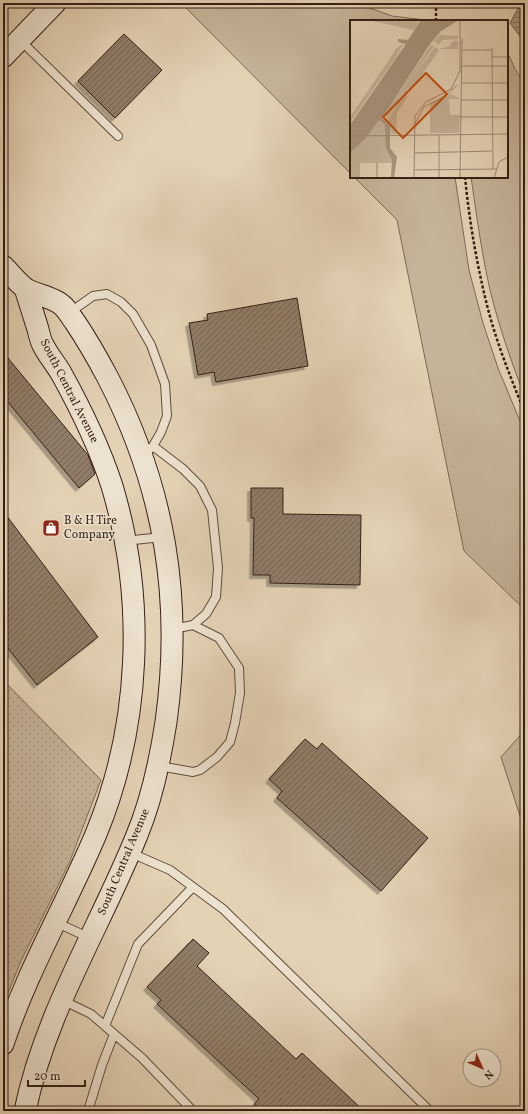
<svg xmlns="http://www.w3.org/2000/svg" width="528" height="1114" viewBox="0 0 528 1114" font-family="Vollkorn,serif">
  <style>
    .green { fill: #c6b49a; stroke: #7d6a57 }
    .park { fill: url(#park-dots); stroke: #7d6a57 }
    .water { fill: url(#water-rules); stroke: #7a6654 }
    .building { fill: url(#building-hatch); stroke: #341f14; filter: url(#shadow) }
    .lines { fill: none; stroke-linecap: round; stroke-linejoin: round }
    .lane-casing { stroke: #604c3c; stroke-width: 10 }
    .secondary-casing { stroke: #341f14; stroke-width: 23 }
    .path { stroke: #341f14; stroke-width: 2.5; stroke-dasharray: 3 2; stroke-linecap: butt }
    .lane { stroke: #ede2cf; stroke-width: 8 }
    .secondary { stroke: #ede2cf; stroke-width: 21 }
    .labels { text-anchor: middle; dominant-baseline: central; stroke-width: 3.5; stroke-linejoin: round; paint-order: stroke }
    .street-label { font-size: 12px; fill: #341f14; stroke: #ede2cf }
    .poi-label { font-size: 12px; fill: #341f14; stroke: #ede2cf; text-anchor: start }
    .inset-river { fill: none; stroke: #a8957e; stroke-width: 2 }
    .inset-road { fill: none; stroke: #9e8a75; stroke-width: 1 }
    .view { fill: #c44d0e; fill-opacity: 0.15; stroke: #c44d0e; stroke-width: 2 }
    .inset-edge { fill: none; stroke: #341f14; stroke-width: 2 }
  </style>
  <defs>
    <pattern id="park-dots" width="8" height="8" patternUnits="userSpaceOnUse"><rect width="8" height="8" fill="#c6b49a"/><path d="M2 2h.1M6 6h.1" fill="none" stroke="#ab9a84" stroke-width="1.8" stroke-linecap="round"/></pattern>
    <pattern id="water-rules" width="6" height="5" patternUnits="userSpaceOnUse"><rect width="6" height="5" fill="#a8957e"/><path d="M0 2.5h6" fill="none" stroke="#8a7966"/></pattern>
    <pattern id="building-hatch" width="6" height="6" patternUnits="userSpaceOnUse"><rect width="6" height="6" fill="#907c68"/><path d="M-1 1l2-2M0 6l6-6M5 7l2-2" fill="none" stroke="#766554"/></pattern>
    <filter id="shadow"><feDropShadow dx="-3.5" dy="3.5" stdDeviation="0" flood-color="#0004"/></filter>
  </defs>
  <rect width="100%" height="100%" fill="#e4d2b5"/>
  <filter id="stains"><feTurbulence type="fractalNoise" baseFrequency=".005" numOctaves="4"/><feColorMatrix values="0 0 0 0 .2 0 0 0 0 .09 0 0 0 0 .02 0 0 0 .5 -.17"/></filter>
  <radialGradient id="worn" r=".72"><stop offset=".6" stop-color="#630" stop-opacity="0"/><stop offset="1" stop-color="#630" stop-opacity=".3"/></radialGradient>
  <path class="green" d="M181,3H356L392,16L425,20L426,21H351V174Z
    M507,51L515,69L525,84V397C512,364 501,332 492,298C482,258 477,217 471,177H507Z
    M354,177H455L469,270L483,323L498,368L525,433V610L464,551L397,220Z
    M525,730V837L522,822L501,757Z"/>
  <path class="park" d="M3,680L101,780L70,861L21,961L3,1005Z"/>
  <path class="water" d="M521,3H525V43L510,23Z"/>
  <path class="building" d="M124,34L162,70L115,118L78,81Z
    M297,298L308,366L216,382L214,372L198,375L189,323L208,320L207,314Z
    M3,352L88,455L95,474L79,488L3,396Z
    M251,488H283V514L361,515L360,585L270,583V575H253L254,518H251Z
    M3,511L98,637L37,685L3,642Z
    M305,739L317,749L322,743L428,838L381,891L277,798L282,791L269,779Z
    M193,939L209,953L197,966L296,1059L302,1053L364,1111H262L254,1104L259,1099L157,1004L161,1000L147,987Z"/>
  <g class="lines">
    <g class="lane-casing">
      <path id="lane" d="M20,40L118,136
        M69,313L93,296L107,294L121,302L133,314L151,345L165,384L167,416L161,432L153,446L143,456
        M153,446L183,469L200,486L212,510L218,568L216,597L206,614L193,625L173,629
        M124,541L162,537
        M159,766L193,772L200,770L217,757L230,742L235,723L240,693L239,668L219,638L193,625
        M131,853L170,870L223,909L430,1111
        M55,922L90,938
        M62,1000L91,1014L142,1058L193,1111
        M105,1026L138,944L193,887
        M88,1111L102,1065L114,1034"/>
    </g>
    <g class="secondary-casing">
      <path id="secondary" d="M3,57L55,3
        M3,266C10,273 18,283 26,289C37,295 56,298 64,307C68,311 71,317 75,322C87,340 98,359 108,378C165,488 183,600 166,722C160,761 152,799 137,835C100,927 45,1013 25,1111
        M3,1044C27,971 66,905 96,834C141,725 146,599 112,486C99,446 81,409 61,373C55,363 48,355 43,345C40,340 39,332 37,326C33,313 29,301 25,288"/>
    </g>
    <path class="path" d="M3,10L9,3
      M436,21V3
      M465,177C469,218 476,260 486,301C495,339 510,376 525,413"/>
    <use href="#lane" class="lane"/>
    <use href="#secondary" class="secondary"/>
  </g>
  <defs>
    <g id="shop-square" transform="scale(0.9)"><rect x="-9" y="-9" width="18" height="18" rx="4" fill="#8f2418" stroke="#ede2cf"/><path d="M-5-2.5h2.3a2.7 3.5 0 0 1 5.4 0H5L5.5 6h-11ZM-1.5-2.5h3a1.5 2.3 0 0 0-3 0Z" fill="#fff"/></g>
  </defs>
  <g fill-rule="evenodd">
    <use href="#shop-square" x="51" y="528"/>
  </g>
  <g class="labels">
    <g class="street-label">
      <text transform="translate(69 391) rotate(63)">South Central Avenue</text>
      <text transform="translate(124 862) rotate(-67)">South Central Avenue</text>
    </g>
    <g class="poi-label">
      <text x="64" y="521">B &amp; H Tire<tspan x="64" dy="14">Company</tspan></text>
    </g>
  </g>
  <g transform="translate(350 20)">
    <rect width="158" height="158" fill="#e4d2b5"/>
    <path d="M18,0H68L69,1L64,10ZM90,14H91L87,21L91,15L108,16V19L92,20L88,26L87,21L86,24L84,21ZM103,21H108V29H89L100,26ZM54,23L44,40L0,103V97L47,28ZM81,25L84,26L60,60L37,99V90ZM85,27L89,30L63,68L57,69V78L47,93L46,114H41L38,100L58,63Z" fill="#c6b49a"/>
    <path d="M101,74L110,79H99L100,95H110L109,113H80V83ZM29,100L36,107V128L42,137V143H10V158H0V133L15,119Z" fill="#c6b49a"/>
    <path d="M71,0H109L91,11L80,24L32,98L40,106V128L47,137L44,158H41L42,140L36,128L35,105L29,100L15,119L0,133V105L56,24L48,22V19L58,20Z" fill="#a8957e"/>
    <path class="inset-river" d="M2,115L16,101L72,15L85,0"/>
    <path class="inset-road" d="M142,28L143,149M112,30H142M142,37H158M112,46H158M110,52V0M111,63H158M111,80H158M110,97H158M64,105L74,87L97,75L107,65M0,116L158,114M65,133L142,131M27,143V158M64,150L147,149M64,158L65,96L76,82L101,69L110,51M89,158V115M110,158L112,19M144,158L149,142L158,137"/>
    <path class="view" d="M76,53L97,74L53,118L33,97Z"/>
    <rect width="158" height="158" class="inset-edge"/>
  </g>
  <rect width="528" height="1114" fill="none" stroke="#e4d2b5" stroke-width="16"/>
  <rect x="4" y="4" width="520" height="1106" fill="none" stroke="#341f14" stroke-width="2"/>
  <rect x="8" y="8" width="512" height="1098" fill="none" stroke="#341f14"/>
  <g transform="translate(482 1068) rotate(135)"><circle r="19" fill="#ede2cf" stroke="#a39484"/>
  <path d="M0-3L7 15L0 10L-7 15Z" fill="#8f2418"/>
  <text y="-6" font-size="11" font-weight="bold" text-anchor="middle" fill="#341f14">N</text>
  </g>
  <path d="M28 1080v6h57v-6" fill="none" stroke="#341f14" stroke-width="2"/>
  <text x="34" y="1080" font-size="12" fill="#341f14" stroke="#ede2cf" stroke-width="3" paint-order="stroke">20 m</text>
  <rect width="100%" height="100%" filter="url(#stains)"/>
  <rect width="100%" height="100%" fill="url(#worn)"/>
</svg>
